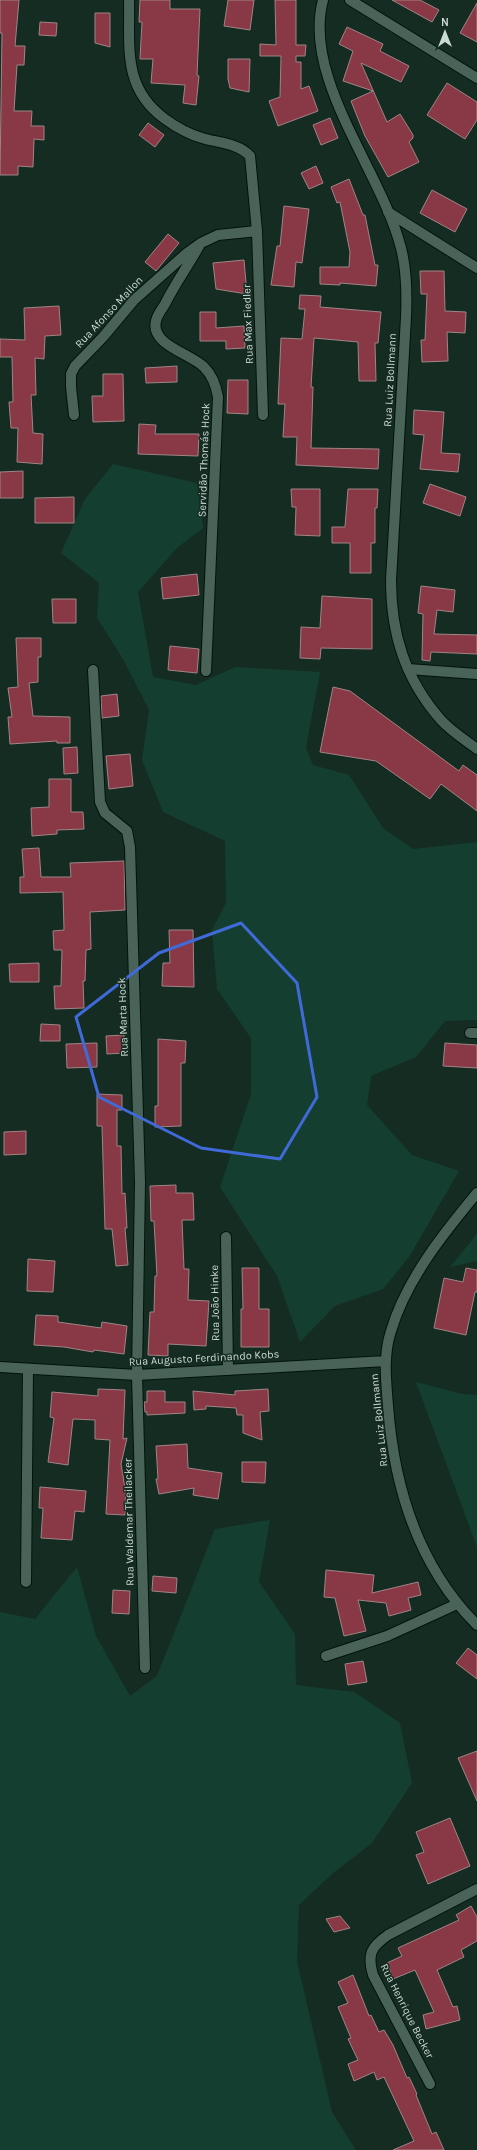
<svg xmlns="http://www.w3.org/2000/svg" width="477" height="2150" viewBox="0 0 477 2150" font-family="Karla,sans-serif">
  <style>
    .green { fill: #143f30 }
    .building { fill: #883945; stroke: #a08486 }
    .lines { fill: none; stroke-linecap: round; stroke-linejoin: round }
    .street-casing { stroke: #00140d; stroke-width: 12 }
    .secondary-casing { stroke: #00140d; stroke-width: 12 }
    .street { stroke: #4a6359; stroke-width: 10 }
    .secondary { stroke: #4a6359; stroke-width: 10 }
    .marked { fill: none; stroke: #406ad7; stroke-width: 3; stroke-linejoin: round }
    .labels { text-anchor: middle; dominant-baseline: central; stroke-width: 3; stroke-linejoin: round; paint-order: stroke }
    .street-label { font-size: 11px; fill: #cbd9d3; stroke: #152c23 }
  </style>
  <rect width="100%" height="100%" fill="#152c23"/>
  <path class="green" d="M113,464L197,483L203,528L177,548L138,592L153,677L196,685L235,667L320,672L306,748L313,765L349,775L383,828L413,849L477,842V1020L445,1021L416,1057L371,1076L367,1105L412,1155L459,1171L409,1257L383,1289L335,1306L300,1342L277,1276L220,1187L251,1094V1038L217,989L212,930L226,903L225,841L163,812L142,760L149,710L123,659L97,618L99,583L61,553L85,499Z
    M477,1234V1261L450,1267Z
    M416,1382L462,1394L477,1395V1547Z
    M270,1520L259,1582L295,1634L296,1685L354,1692L400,1723L412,1783L372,1843L332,1874L299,1905L297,1961L332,2112L356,2150H0V1612L35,1619L77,1567L96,1636L130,1696L157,1676L215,1529Z"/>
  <path class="building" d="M0,0H19L15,46H25L24,65H17L14,111H32L31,126H44V140L34,139L33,167L18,166V175H0L2,33H0Z
    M140,0H170V9H200L197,75L199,76L196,105L183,103L185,85L151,83L153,59H140L142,22H139Z
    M228,0H254L250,30L224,26Z
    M275,0H296V45H306L305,56H296V62H301V89L309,86L318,111L278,126L269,101L280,97L281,56H260V44L276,45Z
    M392,0H420L439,10L432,22Z
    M477,3V42L460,33Z
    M95,13H110V47L95,43Z
    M40,22L57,23L56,36L39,35Z
    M347,27L383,44L380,51L409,66L401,82L361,63L387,122L400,114L413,135V138L409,142L419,162L388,177L365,136L351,101L373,91L343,81L353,51L339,44Z
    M228,59H250L249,92L230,88L228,79Z
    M447,83L477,102V120L465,139L427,115Z
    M330,118L338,138L321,145L313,125Z
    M148,123L164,135L155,147L139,135Z
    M316,166L323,183L309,189L301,173Z
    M349,179L363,215H365L375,265H378L376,286L340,283V285L320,284V267H349L350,252L340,202L337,203L331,187Z
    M432,190L467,209L455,232L420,213Z
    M284,206L309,209L302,263L296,262L294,287L271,285L277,246H280Z
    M168,234L179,243L156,271L145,262Z
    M244,260L247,294L216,289L213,263Z
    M420,271H444L445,311L466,312L465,333L447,332L448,361L422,362L421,340H425L427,294H421Z
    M300,295L321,296L320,307L381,312L378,343H375L376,381H359L358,342L314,338L311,387H313L311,448L379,449L378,469L296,465L297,437H283L285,404H278L281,338L302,339L305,309H299Z
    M59,306L61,335L45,336L44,359L35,358L36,395H31L33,433L43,434L42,464L17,462L18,428H11L9,402H13L12,357H0V339L25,340L24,308Z
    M200,312H216V328L244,326L245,348L226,349V341H200Z
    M177,366V382L146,383L145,368Z
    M103,374H123L124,421L93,422L92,396H103Z
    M228,380H248V414L227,413Z
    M414,410L444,412L441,453L460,454L458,472L420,469L424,435L413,434Z
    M139,424L156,425L155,434H199L198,456L138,454Z
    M23,471V498H0V472Z
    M430,484L466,497L460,516L423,503Z
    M291,489H320V536L295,535L296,507H292Z
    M348,489H378L377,508H375V543H371V573H350V543H332V527H345Z
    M74,497V523H35V498Z
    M197,574L199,595L163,599L161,578Z
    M421,586L455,590L453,612L437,610L434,634L477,635V654L431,652L430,661L422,660L423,614L418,613Z
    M322,596L372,599V649L321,648L320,659L300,658L301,627L320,628Z
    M52,599H76V623H53Z
    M16,638H41V657H38V682L29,683L33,716L70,717V743H57V741L10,744L8,717H12L8,688L18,687Z
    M170,646L199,649L197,673L168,670Z
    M333,687L350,691L459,771L463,765L477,775V811L441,784L430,799L376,761L320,752Z
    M117,694L119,716L102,718L101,696Z
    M77,747L78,773L64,774L63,748Z
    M130,754L133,786L109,789L106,756Z
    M49,779H71V812H83L84,829L57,830V834L32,836L31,808L49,807Z
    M39,848L41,877H71L70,863L124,861L125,910L90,912L91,949L86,950L85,981H83L84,1008L55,1009L54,986H61L62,950H54L53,931L64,930L63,892L20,893V877H24L22,849Z
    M169,930H193L194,987L162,986L163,963H170Z
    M39,963V982H10L9,964Z
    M41,1024L60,1025V1041H40Z
    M124,1035L125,1053L107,1054L106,1036Z
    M158,1039L186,1041L185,1063H181V1126L155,1127V1106H158Z
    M97,1043V1067L67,1068L66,1044Z
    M445,1043L477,1045V1068L443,1066Z
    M97,1094L122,1095V1110H117V1146H121L122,1194L125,1193L127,1228H125L128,1265L116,1266L112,1229H105L102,1126H97Z
    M26,1131V1154L4,1155V1132Z
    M176,1185V1193H193L194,1220H182L184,1269H189L188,1300L209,1301L206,1346L168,1344V1356L148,1355L150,1312H154L155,1276H157L154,1221H151L150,1186Z
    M28,1259L55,1261L53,1292L27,1291Z
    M242,1268H259V1309H269V1347H241V1309H243Z
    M466,1268L477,1270V1292H475L466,1335L434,1328L444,1278L463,1282Z
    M36,1315L58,1316V1322L101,1328L102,1322L127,1326L124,1354L94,1350L93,1352L64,1347L34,1345Z
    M98,1389L125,1390L123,1439L127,1438L121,1464L126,1494L125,1515L106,1514L110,1440L95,1439V1420L73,1419L68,1465L48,1462L54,1418L50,1417L52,1392L98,1396Z
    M268,1389L269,1411L260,1412L262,1440L243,1433V1415H237L236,1408L206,1406V1409L194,1410L193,1391L235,1395V1391Z
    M147,1391H165V1402H185V1413L147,1415V1412H145L144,1402H147Z
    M187,1444L188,1468L222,1473L218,1499L193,1495L194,1488L159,1494L156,1479H158L156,1446Z
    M242,1462H266L265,1483L242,1482Z
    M40,1487L86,1491L84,1512L75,1511L72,1540L41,1538L43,1508H39Z
    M326,1570L374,1575L372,1593L418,1582L421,1595L408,1598L411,1610L389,1616L386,1603L358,1600L366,1631L344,1636L335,1598L324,1597Z
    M153,1576L177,1578L176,1593L152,1591Z
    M113,1590L130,1591L129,1614L112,1613Z
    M468,1648L477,1655V1679L456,1663Z
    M363,1661L367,1682L348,1685L345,1664Z
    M477,1751V1801L458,1758Z
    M450,1818L470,1866L428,1884L416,1855L424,1852L416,1832Z
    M471,1906L477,1917V1941L461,1950L464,1957L437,1970L453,2007L457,2006L460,2020L426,2029L423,2015L434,2012L415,1970L393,1979L387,1963L402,1956L398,1948L459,1920L456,1915Z
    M340,1916L350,1928L334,1932L326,1919Z
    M353,1975L369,2016L371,2015L379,2032L384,2030L393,2045L407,2078L409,2077L417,2094L416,2095L432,2134L436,2132L444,2150H393L414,2141L384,2077L377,2080L374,2072L354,2081L348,2064L358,2060L348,2039L351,2038L338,2007L348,2003L338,1982Z"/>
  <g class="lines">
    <g class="street-casing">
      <path id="street" d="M388,212L477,268
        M257,231L263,415
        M199,246C188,266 175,284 165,304C162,309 157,315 156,321C150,345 190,353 204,367C212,375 216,385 218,397L206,671
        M74,415L71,387V374L75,366L103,337L134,300L187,253L201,243L218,235L257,231L250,156C238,143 218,143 202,138C188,134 176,127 165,119C122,88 130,47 129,0
        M408,669L477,674
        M93,670L100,802L105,813L127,831L130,847L140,1182L137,1375L145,1668
        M470,1033H477
        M226,1237L228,1370
        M26,1582L28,1369
        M326,1656L387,1636L457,1604
        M430,2084L373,1975C367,1954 371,1947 388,1935L477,1889"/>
    </g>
    <g class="secondary-casing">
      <path id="secondary" d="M323,0C302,79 382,172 401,248C407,271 407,294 406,317L391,580C391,634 405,679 441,720C451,731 465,740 477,749
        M350,0L477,78
        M477,1193C443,1234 406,1280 391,1331C383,1355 386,1381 388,1406C394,1487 418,1566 477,1625
        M0,1367L137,1375L386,1361"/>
    </g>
    <use href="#street" class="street"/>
    <use href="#secondary" class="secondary"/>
  </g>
  <path class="marked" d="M241,923L297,983L317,1097L280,1159L201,1148L99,1097L76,1017L159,953Z"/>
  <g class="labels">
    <g class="street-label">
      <text transform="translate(109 312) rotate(-47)">Rua Afonso Mallon</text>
      <text transform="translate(248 324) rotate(-92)">Rua Max Fiedler</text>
      <text transform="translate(390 380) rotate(-87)">Rua Luiz Bollmann</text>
      <text transform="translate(204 460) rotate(-88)">Servidão Thomás Hock</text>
      <text transform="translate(123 1017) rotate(-92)">Rua Marta Hock</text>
      <text transform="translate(215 1303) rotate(-91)">Rua João Hinke</text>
      <text transform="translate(204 1358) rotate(-3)">Rua Augusto Ferdinando Kobs</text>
      <text transform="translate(379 1420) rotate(-96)">Rua Luiz Bollmann</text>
      <text transform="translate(129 1522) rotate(-91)">Rua Waldemar Theilacker</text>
      <text transform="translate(407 2011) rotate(63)">Rua Henrique Becker</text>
    </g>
  </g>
  <g transform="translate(445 32)" stroke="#152c23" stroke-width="3" paint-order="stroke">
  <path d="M0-3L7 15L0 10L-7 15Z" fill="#cbd9d3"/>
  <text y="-6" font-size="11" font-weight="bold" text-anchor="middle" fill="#cbd9d3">N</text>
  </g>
</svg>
